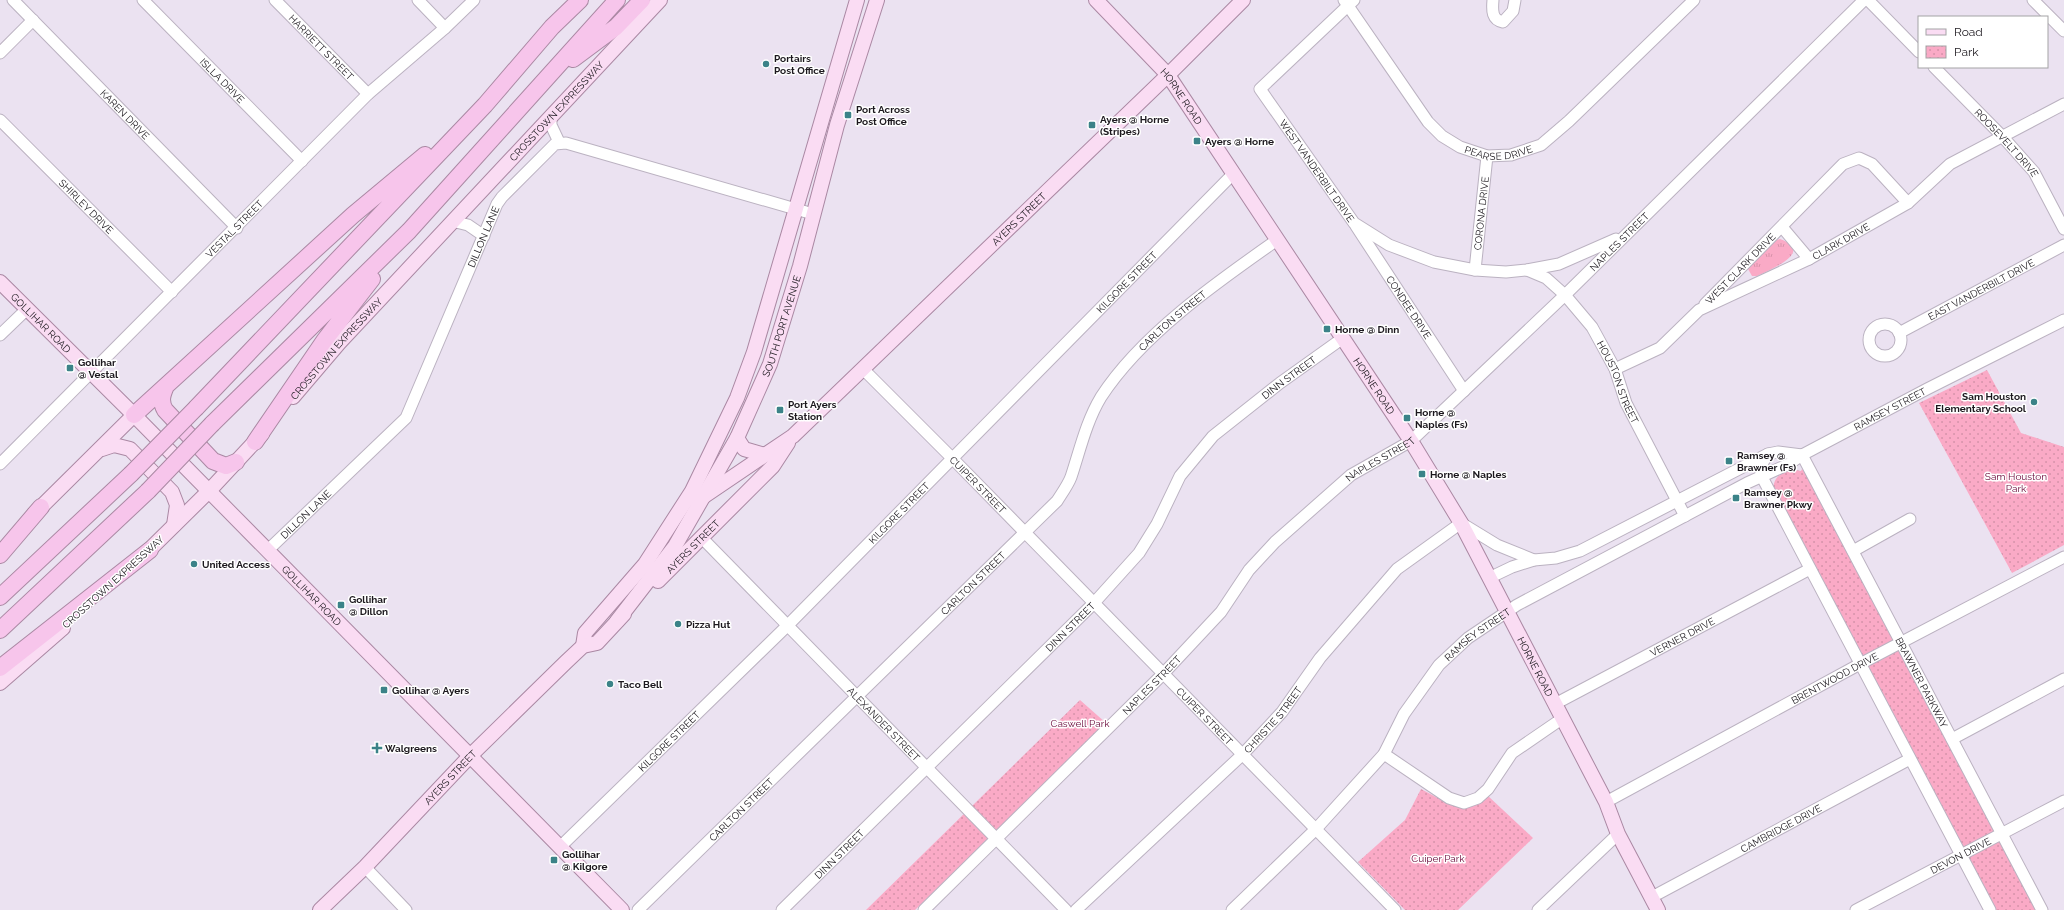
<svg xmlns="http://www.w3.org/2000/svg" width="2064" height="910" viewBox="0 0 2064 910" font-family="Raleway,sans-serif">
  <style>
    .grass { fill: url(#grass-tufts) }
    .park { fill: url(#park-dots) }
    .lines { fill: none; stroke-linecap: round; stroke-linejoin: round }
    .minor-casing { stroke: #bbb2c1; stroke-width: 13 }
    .major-casing { stroke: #aa88a3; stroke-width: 16 }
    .highway-casing { stroke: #aa88a3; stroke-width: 18 }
    .minor { stroke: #fff; stroke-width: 11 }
    .major { stroke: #fadcf3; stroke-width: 14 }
    .highway { stroke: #f7c5eb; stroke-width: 16 }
    .highway-bridge-casing { stroke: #aa88a3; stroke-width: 18; stroke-linecap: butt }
    .highway-bridge { stroke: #f7c5eb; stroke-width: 16 }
    .poi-dot { fill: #3b8388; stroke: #fff; stroke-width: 1.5 }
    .labels { text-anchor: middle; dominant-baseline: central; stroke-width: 3; stroke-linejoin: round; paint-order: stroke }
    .street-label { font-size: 10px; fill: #1c181e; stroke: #fff }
    .poi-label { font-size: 10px; font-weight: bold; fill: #1c181e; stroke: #fff; text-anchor: start }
    .park-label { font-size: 10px; fill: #69083a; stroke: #fff }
  </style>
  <defs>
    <pattern id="grass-tufts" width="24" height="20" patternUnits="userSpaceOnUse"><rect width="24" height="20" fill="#faaac6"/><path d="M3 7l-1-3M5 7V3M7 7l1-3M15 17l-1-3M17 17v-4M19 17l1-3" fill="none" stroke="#d692aa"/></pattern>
    <pattern id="park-dots" width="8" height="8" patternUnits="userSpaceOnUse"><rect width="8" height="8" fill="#faaac6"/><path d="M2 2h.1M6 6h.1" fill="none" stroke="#d692aa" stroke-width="1.8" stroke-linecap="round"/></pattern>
  </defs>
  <rect width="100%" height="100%" fill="#ebe2f1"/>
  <path class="grass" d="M1780,239C1816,252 1769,270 1757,276H1752L1748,269L1749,265L1774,241Z"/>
  <path class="park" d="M1987,370L2021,433L2064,447V545L2012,573L1919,403Z
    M1791,469L1801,471L1802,469L1806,473L2036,910H1995L1773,488C1775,476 1780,474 1791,469Z
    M1080,700L1106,723L915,910H866Z
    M1421,789L1447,803L1458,806L1487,795L1533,838L1458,910H1405L1358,862L1405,820Z"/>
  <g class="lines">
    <g class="minor-casing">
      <g id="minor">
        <path id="s1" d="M13,0L237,228"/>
        <path id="s2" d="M143,0L302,161"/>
        <path id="s3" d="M275,0L368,94"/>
        <path d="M418,0L445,28"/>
        <path id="s4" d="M1344,0L1428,122L1442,136L1460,147L1487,156L1511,155L1541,145L1569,121L1694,0"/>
        <path id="s5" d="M1354,0L1260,89L1354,223L1389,245L1434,262L1475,270L1506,272L1527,270L1559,264L1616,239"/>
        <path d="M1493,0C1492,11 1492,20 1503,22L1513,11L1515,0"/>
        <path d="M1868,0L1919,52"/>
        <path d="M2033,0L2064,31"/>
        <path d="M0,53L33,20"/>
        <path id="s6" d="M1934,67L2002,136L2034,172L2064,229"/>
        <path d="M551,115V125L559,142"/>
        <path id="s7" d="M0,120L172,292"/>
        <path d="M452,221L468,225L484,236"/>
        <path id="s8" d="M1356,226L1464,391"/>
        <path d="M1782,227L1809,259"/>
        <path id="s9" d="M1475,270L1487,156"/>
        <path id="s10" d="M1527,270L1546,278L1565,295L1592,327L1615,369L1626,403L1685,516"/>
        <path id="s11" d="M1705,304L1843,164L1859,158L1872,164L1908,203"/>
        <circle cx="1885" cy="340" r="16"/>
        <path id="s12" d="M1899,333L2064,245"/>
        <path d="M0,335L27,309"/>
        <path id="s13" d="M863,369L951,457L1395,910"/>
        <path id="s14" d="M1615,369L1660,348L1699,310L1809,259L1908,203L1950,164L2064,104"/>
        <path d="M1768,454C1763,462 1759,467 1762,477L1990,910"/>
        <path id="s15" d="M1802,455L2042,910"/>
        <path id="s16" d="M0,464L368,94L445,28L474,0"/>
        <path id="s17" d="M702,538L1066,910"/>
        <path id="s18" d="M268,550L406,418L497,204L502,197L555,144L566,143L813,214"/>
        <path d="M1853,551L1910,519"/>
        <path d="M1489,578L1512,567L1534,560L1556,558L1580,551L1768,454L1778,452L1802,455"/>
        <path id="s19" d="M1555,704L1810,569"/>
        <path d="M1952,739L2064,679"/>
        <path d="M1384,754L1449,798L1464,803L1478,798L1488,789L1512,753L1563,718"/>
        <path id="s20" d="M1606,802L1860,664L2064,557"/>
        <path id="s21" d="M560,847L788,625L1233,174"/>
        <path d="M365,867L406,910"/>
        <path id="s22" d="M1652,897L1910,759"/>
        <path id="s23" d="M638,910L1057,501C1062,493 1068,485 1071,477C1080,450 1086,422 1101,397C1141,335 1217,282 1277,240"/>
        <path id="s24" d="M782,910L1093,604L1139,553L1157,524L1180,476L1213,436L1280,383L1343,338"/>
        <path id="s25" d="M924,910L1163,674L1221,612L1249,570L1275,542L1351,475L1411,441L1565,295L1864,0"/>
        <path id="s26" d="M1076,910L1243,754L1282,712L1320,658L1397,569L1461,523L1497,545L1534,560"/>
        <path id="s27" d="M1232,910L1316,829L1384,754L1404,714L1439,665L1468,638L1517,605L1747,483L1789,464L1802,455L1927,389L2064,320"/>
        <path d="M1538,910L1618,834"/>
        <path id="s28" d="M1856,910L2064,801"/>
      </g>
    </g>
    <g class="major-casing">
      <g id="major">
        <path id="s29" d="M1096,0L1168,75L1411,441L1461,523L1606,802L1618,834L1658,910"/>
        <path id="s30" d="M0,282L134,415L622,910"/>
        <path id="s31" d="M293,397L339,343L660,0"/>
        <path d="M737,438L744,449L765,455"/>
        <path d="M102,449L114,445L130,449L172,492L177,505L174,525"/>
        <path id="s32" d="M703,497L793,436L1168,75L1243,0"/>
        <path d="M34,514L134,415"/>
        <path d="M142,557L209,491L262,434"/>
        <path id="s33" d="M658,581L773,466L788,443"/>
        <path id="s34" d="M617,621L675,546L737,438L770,364L800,266L837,125L877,0"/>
        <path d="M583,646L585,633L645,564L692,491L737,398L754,352L857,0"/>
        <path d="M0,683L63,628"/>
        <path id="s35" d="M320,910L365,867L470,756L566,662L583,646L597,643L624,614"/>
      </g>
    </g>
    <g class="highway-casing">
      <path id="highway" d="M573,59L616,27L642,0
        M166,386C162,395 160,401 165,410L213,461L226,466L236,462
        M196,408L485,105L552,27L580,0
        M134,415L353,215L425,155
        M212,424L409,231L617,0
        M255,442L324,341L372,279
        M0,555L41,507
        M0,597L131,474
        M0,630L148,491
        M0,668L150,550"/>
    </g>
    <use href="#minor" class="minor"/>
    <use href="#major" class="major"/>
    <use href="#highway" class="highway"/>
    <g class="highway-bridge-casing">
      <path id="highway-bridge" d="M131,474L196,408
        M148,491L212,424"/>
    </g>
    <use href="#highway-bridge" class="highway-bridge"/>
  </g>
  <g class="poi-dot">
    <circle cx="766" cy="64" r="4"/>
    <rect x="844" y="111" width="8" height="8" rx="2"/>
    <rect x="1088" y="121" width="8" height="8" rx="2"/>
    <rect x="1193" y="137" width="8" height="8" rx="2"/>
    <rect x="1323" y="325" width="8" height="8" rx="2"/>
    <rect x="66" y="364" width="8" height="8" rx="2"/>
    <circle cx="2034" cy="402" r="4"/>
    <rect x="776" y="406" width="8" height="8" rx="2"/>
    <rect x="1403" y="414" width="8" height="8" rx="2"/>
    <rect x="1725" y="457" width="8" height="8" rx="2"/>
    <rect x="1418" y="470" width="8" height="8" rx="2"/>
    <rect x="1732" y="494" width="8" height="8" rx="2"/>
    <circle cx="194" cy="564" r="4"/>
    <rect x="337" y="601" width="8" height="8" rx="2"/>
    <circle cx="678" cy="624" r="4"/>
    <circle cx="610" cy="684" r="4"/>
    <rect x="380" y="686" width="8" height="8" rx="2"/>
    <path d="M375 742h4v4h4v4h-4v4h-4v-4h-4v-4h4z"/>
    <rect x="550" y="856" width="8" height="8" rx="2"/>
  </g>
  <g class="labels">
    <g class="street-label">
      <text stroke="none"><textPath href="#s3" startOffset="66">HARRIETT STREET</textPath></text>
      <text stroke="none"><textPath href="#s2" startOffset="113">ISLLA DRIVE</textPath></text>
      <text stroke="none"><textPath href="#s29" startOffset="129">HORNE ROAD</textPath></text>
      <text stroke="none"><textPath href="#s31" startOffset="389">CROSSTOWN EXPRESSWAY</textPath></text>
      <text stroke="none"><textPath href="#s1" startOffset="160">KAREN DRIVE</textPath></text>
      <text stroke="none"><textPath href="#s6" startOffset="105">ROOSEVELT DRIVE</textPath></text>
      <text stroke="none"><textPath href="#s4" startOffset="229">PEARSE DRIVE</textPath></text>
      <text stroke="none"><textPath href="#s5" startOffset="229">WEST VANDERBILT DRIVE</textPath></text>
      <text stroke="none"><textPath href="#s7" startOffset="122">SHIRLEY DRIVE</textPath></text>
      <text stroke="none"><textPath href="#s9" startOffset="57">CORONA DRIVE</textPath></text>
      <text stroke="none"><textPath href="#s32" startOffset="422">AYERS STREET</textPath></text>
      <text stroke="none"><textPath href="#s16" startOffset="332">VESTAL STREET</textPath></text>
      <text stroke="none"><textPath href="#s18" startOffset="388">DILLON LANE</textPath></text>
      <text stroke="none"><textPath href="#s25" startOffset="968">NAPLES STREET</textPath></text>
      <text stroke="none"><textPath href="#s14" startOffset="262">CLARK DRIVE</textPath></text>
      <text stroke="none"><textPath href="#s11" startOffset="50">WEST CLARK DRIVE</textPath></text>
      <text stroke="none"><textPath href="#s21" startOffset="800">KILGORE STREET</textPath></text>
      <text stroke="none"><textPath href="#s12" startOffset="93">EAST VANDERBILT DRIVE</textPath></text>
      <text stroke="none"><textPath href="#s8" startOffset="97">CONDEE DRIVE</textPath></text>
      <text stroke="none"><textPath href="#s23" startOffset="804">CARLTON STREET</textPath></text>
      <text stroke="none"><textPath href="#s30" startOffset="58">GOLLIHAR ROAD</textPath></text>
      <text stroke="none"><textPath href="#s34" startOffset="340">SOUTH PORT AVENUE</textPath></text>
      <text stroke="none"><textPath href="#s31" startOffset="65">CROSSTOWN EXPRESSWAY</textPath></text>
      <text stroke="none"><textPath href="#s24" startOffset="740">DINN STREET</textPath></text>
      <text stroke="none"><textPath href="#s10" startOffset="149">HOUSTON STREET</textPath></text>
      <text stroke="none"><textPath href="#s29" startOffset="477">HORNE ROAD</textPath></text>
      <text stroke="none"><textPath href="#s27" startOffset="843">RAMSEY STREET</textPath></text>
      <text stroke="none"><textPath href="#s25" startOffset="644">NAPLES STREET</textPath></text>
      <text stroke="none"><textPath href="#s13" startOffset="163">CUIPER STREET</textPath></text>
      <text stroke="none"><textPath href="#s21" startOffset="476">KILGORE STREET</textPath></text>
      <text stroke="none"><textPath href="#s18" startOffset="52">DILLON LANE</textPath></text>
      <text stroke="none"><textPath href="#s33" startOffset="49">AYERS STREET</textPath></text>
      <text transform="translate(113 582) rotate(-42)">CROSSTOWN EXPRESSWAY</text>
      <text stroke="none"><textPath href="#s23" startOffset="468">CARLTON STREET</textPath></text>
      <text stroke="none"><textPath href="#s30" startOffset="442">GOLLIHAR ROAD</textPath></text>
      <text stroke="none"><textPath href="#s24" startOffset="404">DINN STREET</textPath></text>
      <text stroke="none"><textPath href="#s27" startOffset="372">RAMSEY STREET</textPath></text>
      <text stroke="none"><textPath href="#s19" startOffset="144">VERNER DRIVE</textPath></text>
      <text stroke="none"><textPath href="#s29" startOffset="801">HORNE ROAD</textPath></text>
      <text stroke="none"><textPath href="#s20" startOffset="260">BRENTWOOD DRIVE</textPath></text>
      <text stroke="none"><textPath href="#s15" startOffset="257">BRAWNER PARKWAY</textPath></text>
      <text stroke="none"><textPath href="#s25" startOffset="320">NAPLES STREET</textPath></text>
      <text stroke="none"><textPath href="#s13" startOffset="487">CUIPER STREET</textPath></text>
      <text stroke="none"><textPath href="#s26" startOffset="274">CHRISTIE STREET</textPath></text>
      <text stroke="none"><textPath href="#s17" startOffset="260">ALEXANDER STREET</textPath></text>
      <text stroke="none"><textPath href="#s21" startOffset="152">KILGORE STREET</textPath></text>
      <text stroke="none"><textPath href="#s35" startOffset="186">AYERS STREET</textPath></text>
      <text stroke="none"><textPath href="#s23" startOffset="144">CARLTON STREET</textPath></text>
      <text stroke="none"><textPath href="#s22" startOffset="146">CAMBRIDGE DRIVE</textPath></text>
      <text stroke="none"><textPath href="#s24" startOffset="80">DINN STREET</textPath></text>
      <text stroke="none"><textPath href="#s28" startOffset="118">DEVON DRIVE</textPath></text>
    </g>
    <g class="poi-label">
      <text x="774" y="58">Portairs<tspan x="774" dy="12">Post Office</tspan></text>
      <text x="856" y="109">Port Across<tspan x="856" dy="12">Post Office</tspan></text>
      <text x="1100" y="119">Ayers @ Horne<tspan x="1100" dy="12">(Stripes)</tspan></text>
      <text x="1205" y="141">Ayers @ Horne</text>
      <text x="1335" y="329">Horne @ Dinn</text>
      <text x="78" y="362">Gollihar<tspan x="78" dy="12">@ Vestal</tspan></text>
      <text x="2026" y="396" text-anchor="end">Sam Houston<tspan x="2026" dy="12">Elementary School</tspan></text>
      <text x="788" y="404">Port Ayers<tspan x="788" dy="12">Station</tspan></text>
      <text x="1415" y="412">Horne @<tspan x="1415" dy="12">Naples (Fs)</tspan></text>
      <text x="1737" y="455">Ramsey @<tspan x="1737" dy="12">Brawner (Fs)</tspan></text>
      <text x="1430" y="474">Horne @ Naples</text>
      <text x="1744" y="492">Ramsey @<tspan x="1744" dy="12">Brawner Pkwy</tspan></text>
      <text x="202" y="564">United Access</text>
      <text x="349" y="599">Gollihar<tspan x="349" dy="12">@ Dillon</tspan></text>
      <text x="686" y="624">Pizza Hut</text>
      <text x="618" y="684">Taco Bell</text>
      <text x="392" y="690">Gollihar @ Ayers</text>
      <text x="385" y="748">Walgreens</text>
      <text x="562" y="854">Gollihar<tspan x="562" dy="12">@ Kilgore</tspan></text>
    </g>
    <g class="park-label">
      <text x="2016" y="476">Sam Houston<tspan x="2016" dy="12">Park</tspan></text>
      <text x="1080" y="723">Caswell Park</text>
      <text x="1438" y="858">Cuiper Park</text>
    </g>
  </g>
  <rect x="1918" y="16" width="130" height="52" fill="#ffffff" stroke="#a4a3a5"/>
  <rect x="1926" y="29" width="20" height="6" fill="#fadcf3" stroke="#a4a3a5"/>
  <text x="1954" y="36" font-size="12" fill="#1c181e">Road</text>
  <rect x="1926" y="46" width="20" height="12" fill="url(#park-dots)" stroke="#a4a3a5"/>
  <text x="1954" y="56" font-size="12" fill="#1c181e">Park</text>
</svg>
